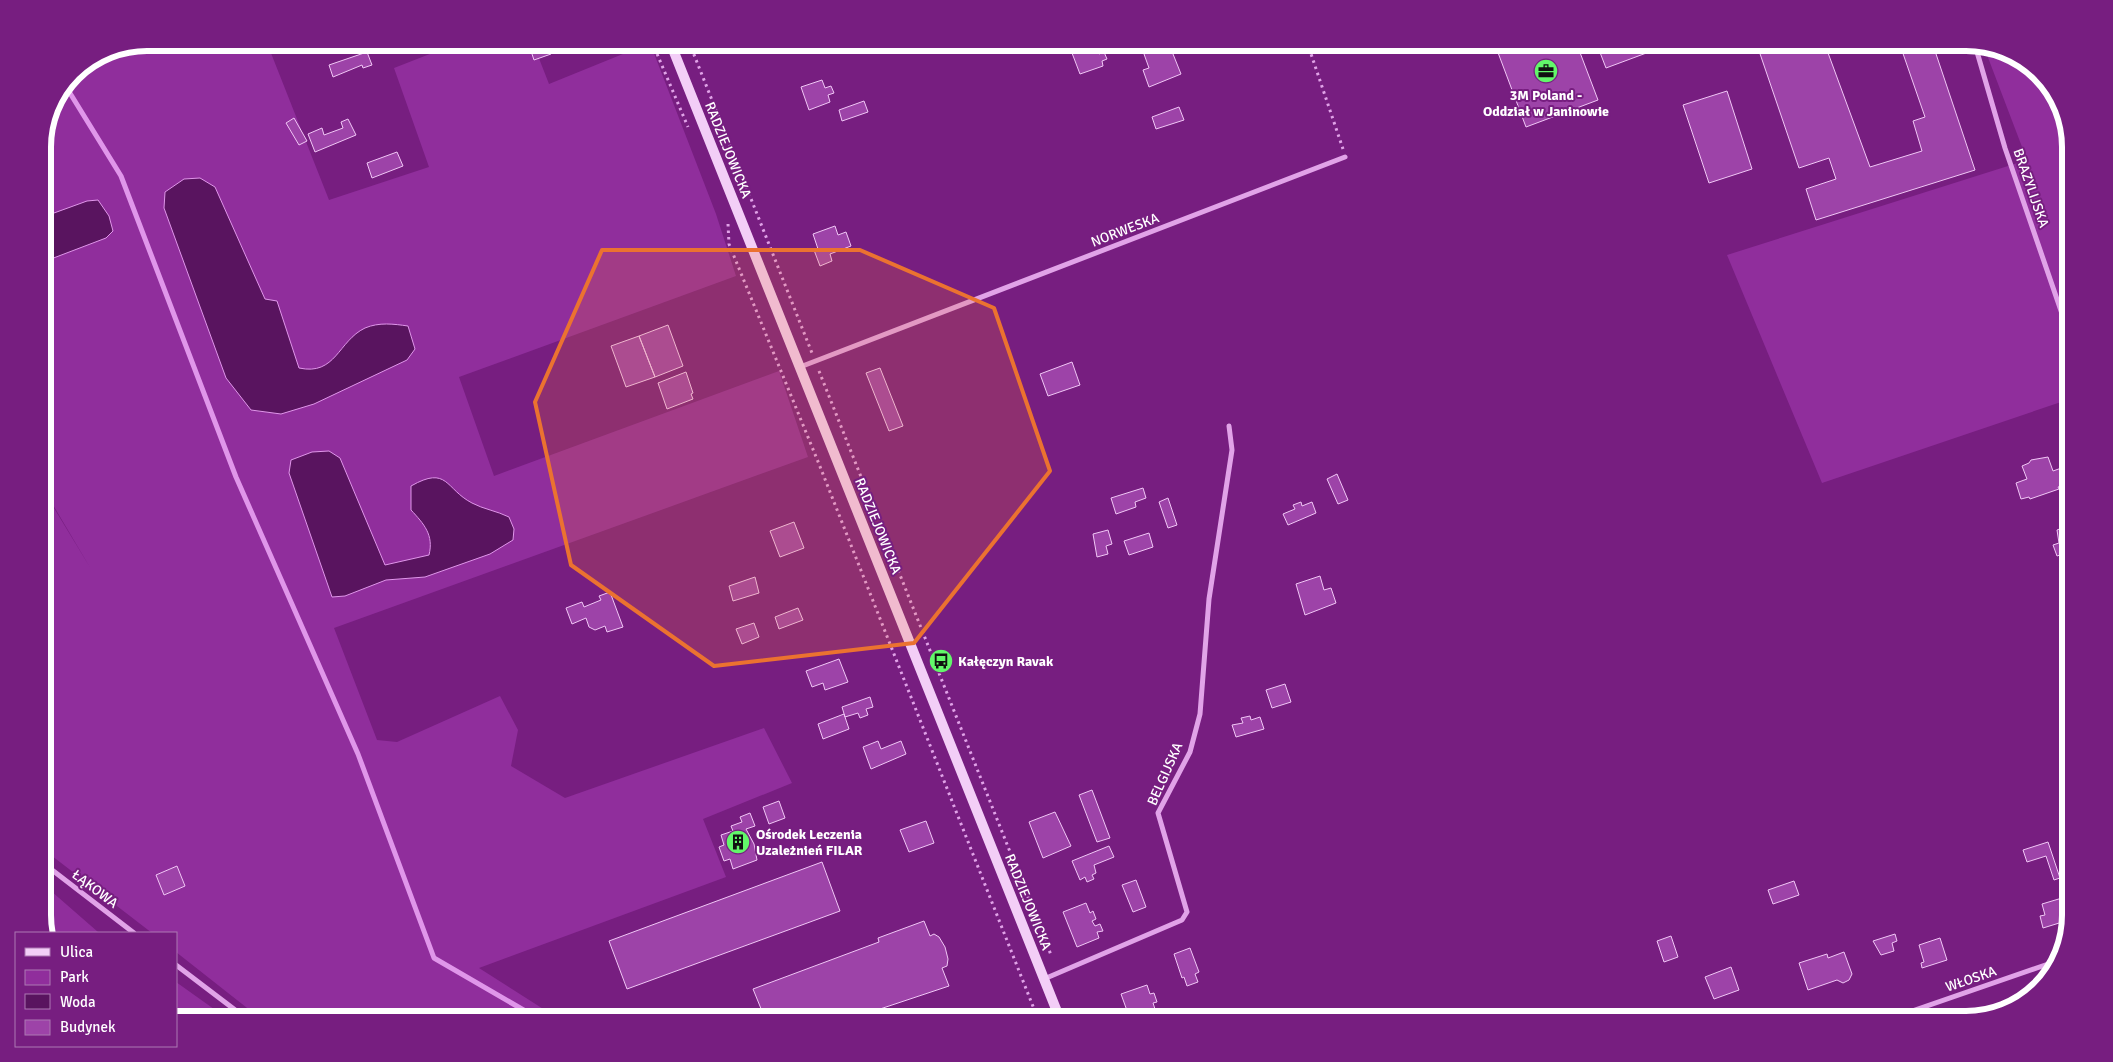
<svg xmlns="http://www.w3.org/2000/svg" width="2113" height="1062" viewBox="0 0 2113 1062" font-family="Signika,sans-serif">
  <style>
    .green { fill: #902e9c }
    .water { fill: #59145f; stroke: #e096ea }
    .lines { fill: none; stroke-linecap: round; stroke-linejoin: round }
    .stream { stroke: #e096ea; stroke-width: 5 }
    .building { fill: #9d43a8; stroke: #f1c7f6 }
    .path { stroke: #e1a3e8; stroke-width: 3; stroke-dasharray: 2.5 4; stroke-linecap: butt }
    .minor { stroke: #e1a3e8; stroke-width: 5 }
    .secondary { stroke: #f3cef7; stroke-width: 10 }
    .marked { fill: #eb7230; fill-opacity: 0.2; stroke: #eb7230; stroke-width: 4; stroke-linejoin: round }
    .labels { text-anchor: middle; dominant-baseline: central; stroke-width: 4; stroke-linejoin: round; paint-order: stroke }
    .poi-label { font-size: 14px; font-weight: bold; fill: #fff; stroke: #771e80; text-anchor: start }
    .street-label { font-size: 14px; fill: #fff; stroke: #771e80 }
    .rim { fill: none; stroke: #fff; stroke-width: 6 }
  </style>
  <rect width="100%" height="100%" fill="#771e80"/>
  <path class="green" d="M147,43H267L329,200L429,167L394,68L458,43H533L549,84L650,43L716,214L736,276L459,377L494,476L779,371L808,457L334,628L377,740L397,742L500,696L518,730L511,766L565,798L764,728L792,783L703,819L726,877L479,968L559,1019H261L176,952V933H152L43,849V490L91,569L43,488V141L53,101L73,73L107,50Z
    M1984,47L2012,53L2053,89L2070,141V399L1822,483L1727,255L2027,160Z
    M43,884L98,932L47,933L43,922Z
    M176,982L228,1019H176Z"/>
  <path class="water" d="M200,178L215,187L265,299L277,301L299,368C336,376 338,341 365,328C379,322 394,324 408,326L415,349L407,360L314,404L281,414L251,410L226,378L164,208L165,192L184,179Z
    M98,200L109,216L113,231L106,238L43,262V217L87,201Z
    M329,451L340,458L385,565L429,555C434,535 424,524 411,510V486C448,465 445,489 472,503C483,509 497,511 509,517L514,529L513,540L490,554L425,577L386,580L345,596L332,597L289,473L291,460L312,452Z"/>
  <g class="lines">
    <path class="stream" d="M65,85L121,176L236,477L358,754L434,958L539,1019"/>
  </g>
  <path class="building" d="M375,42H395L378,50Z
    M532,42H547L551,54L534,60L530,48L534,47Z
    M1494,42H1576L1598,100L1526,127Z
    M1596,42H1676L1606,68Z
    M1756,42H1824L1870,167L1922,151L1913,121L1925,117L1899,42H1932L1975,170L1816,220L1806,189L1836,179L1829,158L1799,168Z
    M1169,44L1181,74L1149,87L1143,70L1149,68L1144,54Z
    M1096,45L1099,54L1104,52L1107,59L1102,61L1103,66L1080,74L1072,53Z
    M367,52L372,65L363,68L362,65L333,77L329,65Z
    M822,80L825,88L831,86L834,93L828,95L830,102L809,110L801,87Z
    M1727,91L1752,169L1709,183L1683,105Z
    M864,101L868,112L842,121L839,110Z
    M1179,107L1184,120L1156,129L1152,117Z
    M294,118L307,141L299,145L286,123Z
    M348,119L356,135L315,152L308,134L322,128L324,135L343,128L341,122Z
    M397,152L403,166L372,178L367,163Z
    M835,226L838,235L846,232L851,246L830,254L832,261L820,266L814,250L818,249L813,234Z
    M668,325L683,366L655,377L639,336Z
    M639,336L655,377L626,387L611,346Z
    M1072,362L1080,385L1048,396L1040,374Z
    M880,368L903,426L889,431L866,373Z
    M686,372L693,393L691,394L693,399L667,409L658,383Z
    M2048,457L2053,471L2067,466L2070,483L2058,487L2059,489L2030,499L2029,497L2021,499L2016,483L2027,479L2022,466L2029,463L2031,460Z
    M1337,474L1348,500L1338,504L1327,479Z
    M1143,488L1146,498L1135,502L1136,507L1116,514L1111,498Z
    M1168,498L1177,525L1168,528L1159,502Z
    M1301,502L1302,506L1312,502L1316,513L1288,525L1283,514L1295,509L1293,505Z
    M794,522L804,548L780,557L770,531Z
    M2070,525V556L2065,558L2063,554L2057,556L2053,545L2059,543L2057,530Z
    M1108,530L1112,544L1106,546L1108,554L1097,557L1093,534Z
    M1149,533L1153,547L1129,555L1124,541Z
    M1320,576L1324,590L1331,588L1336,603L1305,615L1296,584Z
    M755,577L759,593L733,601L729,586Z
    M610,592L623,627L607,632L605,626L595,630L589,627L586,618L572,624L566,608L582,602L584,607L601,600L599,596Z
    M798,608L803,620L779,629L775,617Z
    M754,623L759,637L742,644L736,629Z
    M839,659L848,682L825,690L823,683L812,687L806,671Z
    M1285,684L1291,702L1272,708L1266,690Z
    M870,697L873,707L866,709L868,715L860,718L858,713L845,717L842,707Z
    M2070,701V737L2060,704Z
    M844,714L849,729L823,739L818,724Z
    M1250,716L1251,720L1260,717L1264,729L1236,737L1232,725L1243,723L1241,718Z
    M878,741L881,749L901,741L906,754L871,769L863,747Z
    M1092,790L1110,838L1097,842L1079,795Z
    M779,801L785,818L769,824L763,807Z
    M1055,812L1071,846L1043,858L1029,822Z
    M750,813L755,826L746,829L754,844L757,860L733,869L730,859L724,861L719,847L724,845L721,835L733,831L731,826L742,822L740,817Z
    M926,821L934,843L909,852L900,830Z
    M2048,842L2060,878L2054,880L2046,856L2027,862L2023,850Z
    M1109,846L1114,857L1094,865L1096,873L1092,875L1094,879L1087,882L1085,877L1080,880L1072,861Z
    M822,862L840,911L627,989L609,941Z
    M177,866L185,886L164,895L156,875Z
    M1136,880L1146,907L1133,912L1122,885Z
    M1794,881L1799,895L1773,904L1768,890Z
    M2062,898L2069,920L2043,928L2040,916L2045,915L2042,904Z
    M1086,903L1090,913L1093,911L1096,919L1092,921L1095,926L1100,924L1103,931L1097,932L1099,938L1077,947L1063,912Z
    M924,921L930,936L934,934L939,937L945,947L948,959L947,966L942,968L949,986L850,1019H756L764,1016L753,989L879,942L878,938Z
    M1895,934L1897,941L1892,943L1894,951L1881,955L1873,941Z
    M1671,936L1678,957L1664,962L1657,941Z
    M1940,938L1947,960L1922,968L1921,963L1924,962L1919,945Z
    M1190,948L1199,972L1195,974L1198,982L1187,986L1184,977L1182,978L1174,954Z
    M1844,952L1852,974L1849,980L1843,983L1837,980L1808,990L1799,963L1827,954L1828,958Z
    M1731,967L1739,990L1714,999L1705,977Z
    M1147,985L1150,994L1154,993L1157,1002L1153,1003L1156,1012L1130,1019L1121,994Z"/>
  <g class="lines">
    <path class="path" d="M652,42L688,127
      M689,42L812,353
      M1307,42L1343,149
      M728,224L729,244L819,464L1038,1019
      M819,371L1051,955"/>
    <path class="minor" d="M1975,45L2005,148L2070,337
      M800,367L1345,157
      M43,863L134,933
      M176,965L247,1019
      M1044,979L1182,920L1187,912L1158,813L1190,752L1200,714L1209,599L1232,450L1229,426
      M1889,1019L2060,960"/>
    <path class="secondary" d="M670,42L1060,1019"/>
  </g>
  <path class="marked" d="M602,250H860L994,308L1050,471L914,643L714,666L571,565L535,402Z"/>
  <defs>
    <g id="office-disc" transform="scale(1.25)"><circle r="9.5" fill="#62f76a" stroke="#771e80"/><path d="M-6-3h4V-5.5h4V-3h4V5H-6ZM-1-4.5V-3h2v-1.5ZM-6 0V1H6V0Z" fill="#111"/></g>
    <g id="bus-disc" transform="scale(1.25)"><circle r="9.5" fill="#62f76a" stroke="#771e80"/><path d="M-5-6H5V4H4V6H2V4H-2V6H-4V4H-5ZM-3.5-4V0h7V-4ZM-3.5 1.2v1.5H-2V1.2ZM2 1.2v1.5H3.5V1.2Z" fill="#111"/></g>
    <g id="building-disc" transform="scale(1.25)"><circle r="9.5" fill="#62f76a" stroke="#771e80"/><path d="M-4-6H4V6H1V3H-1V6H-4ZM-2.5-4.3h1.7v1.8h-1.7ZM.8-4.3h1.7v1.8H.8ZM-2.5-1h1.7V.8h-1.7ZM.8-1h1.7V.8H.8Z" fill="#111"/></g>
  </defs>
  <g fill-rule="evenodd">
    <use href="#office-disc" x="1546" y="71"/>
    <use href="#bus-disc" x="941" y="661"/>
    <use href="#building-disc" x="738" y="842"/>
  </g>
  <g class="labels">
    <g class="poi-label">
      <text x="1546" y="95" text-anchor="middle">3M Poland -<tspan x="1546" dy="16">Oddział w Janinowie</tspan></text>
      <text x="958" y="661">Kałęczyn Ravak</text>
      <text x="756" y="834">Ośrodek Leczenia<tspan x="756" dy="16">Uzależnień FILAR</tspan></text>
    </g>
    <g class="street-label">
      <text transform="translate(728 150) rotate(68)">RADZIEJOWICKA</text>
      <text transform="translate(2031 188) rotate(71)">BRAZYLIJSKA</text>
      <text transform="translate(1125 230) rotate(-21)">NORWESKA</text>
      <text transform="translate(878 526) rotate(68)">RADZIEJOWICKA</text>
      <text transform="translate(1165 774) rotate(-66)">BELGIJSKA</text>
      <text transform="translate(95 889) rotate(37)">ŁĄKOWA</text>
      <text transform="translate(1028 902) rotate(68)">RADZIEJOWICKA</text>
      <text transform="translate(1971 979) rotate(-19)">WŁOSKA</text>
    </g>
  </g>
  <path d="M0 0H2113V1062H0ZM147 51H1966A96 96 0 0 1 2062 147V915A96 96 0 0 1 1966 1011H147A96 96 0 0 1 51 915V147A96 96 0 0 1 147 51Z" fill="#771e80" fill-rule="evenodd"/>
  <path class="rim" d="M147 51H1966A96 96 0 0 1 2062 147V915A96 96 0 0 1 1966 1011H147A96 96 0 0 1 51 915V147A96 96 0 0 1 147 51Z"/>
  <rect x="15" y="932" width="162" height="115" fill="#771e80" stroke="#ad78b3"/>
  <rect x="25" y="948" width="25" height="8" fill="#f3cef7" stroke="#ad78b3"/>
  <text x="60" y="957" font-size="15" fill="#ffffff">Ulica</text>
  <rect x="25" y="970" width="25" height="15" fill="#902e9c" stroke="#ad78b3"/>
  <text x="60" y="982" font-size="15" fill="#ffffff">Park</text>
  <rect x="25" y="994" width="25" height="15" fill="#59145f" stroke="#ad78b3"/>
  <text x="60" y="1007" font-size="15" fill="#ffffff">Woda</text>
  <rect x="25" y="1020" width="25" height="15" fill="#9d43a8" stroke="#ad78b3"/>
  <text x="60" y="1032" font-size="15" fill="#ffffff">Budynek</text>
</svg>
